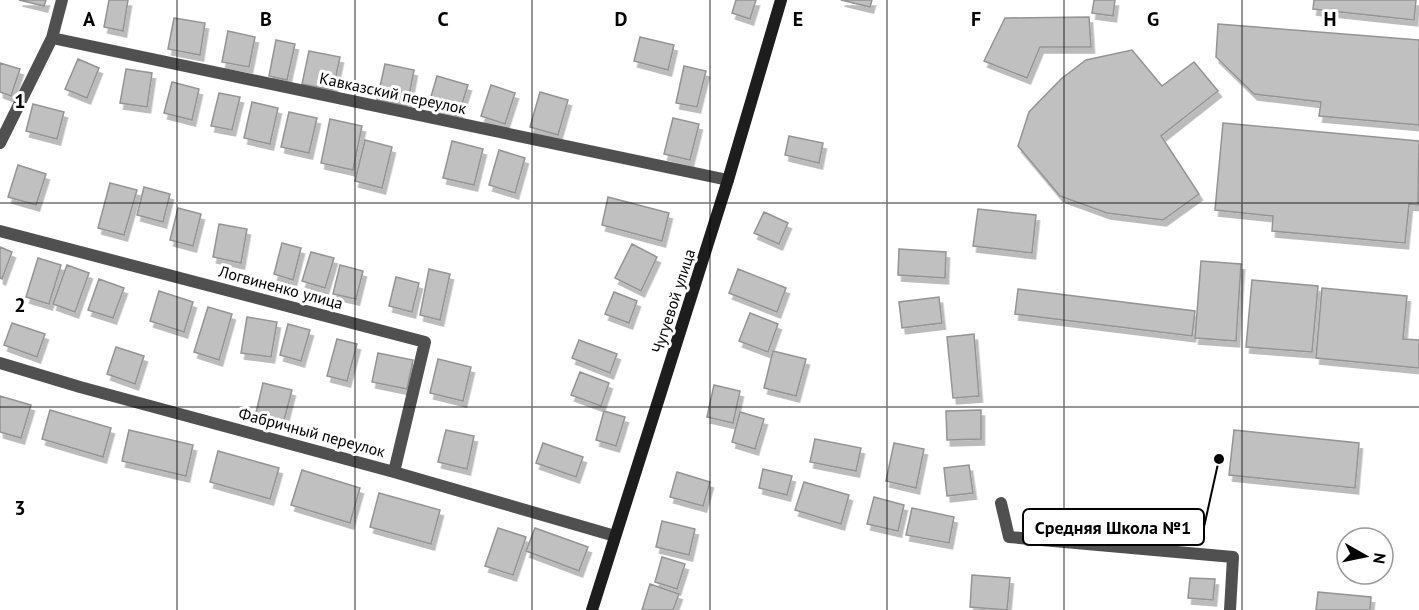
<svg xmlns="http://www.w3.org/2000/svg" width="1419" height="610" viewBox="0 0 1419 610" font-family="'PT Sans',sans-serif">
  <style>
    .building { fill: #c0c0c0; stroke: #949494; stroke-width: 1.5; filter: url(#shadow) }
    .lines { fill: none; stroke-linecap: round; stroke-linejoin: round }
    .street { stroke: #505050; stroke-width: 12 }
    .secondary { stroke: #1d1d1d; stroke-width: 12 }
    .grid { fill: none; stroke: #000; stroke-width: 1.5; stroke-opacity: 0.55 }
    .labels { text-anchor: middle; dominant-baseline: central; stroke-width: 6; stroke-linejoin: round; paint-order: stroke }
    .street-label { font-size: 16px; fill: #000; stroke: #fff }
    .grid-label { font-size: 20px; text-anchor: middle; font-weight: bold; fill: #000; stroke: #fff; stroke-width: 6; stroke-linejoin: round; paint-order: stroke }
    .leader { fill: none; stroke: #000; stroke-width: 2 }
    .callout-dot { fill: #000; stroke: #fff; stroke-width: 2 }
    .callout { fill: #fff; stroke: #000; stroke-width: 2 }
    .callout-label { font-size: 18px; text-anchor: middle; font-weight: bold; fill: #000 }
  </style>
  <defs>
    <filter id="shadow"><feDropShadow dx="3.5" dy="6" stdDeviation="0" flood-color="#0004"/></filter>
  </defs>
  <rect width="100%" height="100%" fill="#fff"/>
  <path class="building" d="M19,0H46L44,6Z
    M109,0H128L123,31L104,27Z
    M736,0H756L750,19L732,13Z
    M841,0H872L870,7Z
    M1094,0H1115L1113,16L1092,13Z
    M1314,0H1416L1414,20L1313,9Z
    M1089,17L1091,47H1040L1027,78L984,61L1005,18Z
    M174,18L205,23L200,55L168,49Z
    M1218,24L1419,40V125L1319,116L1321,102L1254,94L1216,57Z
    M228,31L255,37L249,67L222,62Z
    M640,37L674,45L668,70L634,61Z
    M276,40L295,44L287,80L269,76Z
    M1132,50L1162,86L1194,62L1218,91L1161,136L1199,194L1163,220L1107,213L1060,196L1018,146L1029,112L1061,79L1086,60Z
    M309,51L340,57L333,90L302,84Z
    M78,59L99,68L87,98L65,89Z
    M0,63L20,69L11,96L0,92Z
    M385,64L414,70L407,106L377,100Z
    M684,66L706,71L697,107L676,103Z
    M126,69L152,73L147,107L120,103Z
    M437,76L468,85L458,116L428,107Z
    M172,82L199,89L192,120L164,113Z
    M491,85L515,93L505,124L481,116Z
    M540,92L568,100L558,135L530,127Z
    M219,93L240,97L232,130L211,126Z
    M252,102L278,108L270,144L244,138Z
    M33,104L64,112L57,139L26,131Z
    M289,112L317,118L309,153L281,147Z
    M673,118L699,124L690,160L664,154Z
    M330,119L362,126L353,170L321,163Z
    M1223,123L1419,141L1418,205L1409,204L1405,243L1272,231L1273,216L1215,210Z
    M789,136L823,143L819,163L785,155Z
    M365,140L392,147L382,188L355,181Z
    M452,141L483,149L474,185L443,178Z
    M499,150L525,158L515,193L489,185Z
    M18,165L46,174L36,205L8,197Z
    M110,183L137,190L124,235L98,228Z
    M144,187L170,194L163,222L137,215Z
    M608,197L669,213L662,241L602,225Z
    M178,208L201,214L193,246L170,240Z
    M978,209L1036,215L1032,253L973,246Z
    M764,212L788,223L779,244L754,233Z
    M219,224L247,229L241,263L213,257Z
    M282,243L301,248L293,280L274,274Z
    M632,244L657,257L641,291L615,278Z
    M0,247L12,252L2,279L0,278Z
    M899,249L946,252L945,278L898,275Z
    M311,252L334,258L325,288L302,281Z
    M38,258L61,265L49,304L26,297Z
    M1201,261L1241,264L1236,341L1195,338Z
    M67,265L89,273L75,312L53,304Z
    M340,265L363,271L356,299L333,294Z
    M429,269L450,274L440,320L420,315Z
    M738,269L786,288L777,312L729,293Z
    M396,277L419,283L412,312L389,306Z
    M99,279L124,288L113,318L88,310Z
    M1252,280L1318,286L1312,352L1246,347Z
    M1322,288L1407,296L1403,339L1419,340V368L1316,358Z
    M1018,289L1195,311L1192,336L1015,314Z
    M159,291L193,302L184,332L150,321Z
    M614,292L637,301L629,323L605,314Z
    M939,297L942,323L902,328L899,302Z
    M208,307L232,314L219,360L194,352Z
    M750,313L778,324L768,352L739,341Z
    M247,317L277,322L271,357L241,353Z
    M12,323L45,334L37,357L4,345Z
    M288,324L310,330L301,361L280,355Z
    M974,334L979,396L953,398L947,337Z
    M337,339L357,344L347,381L327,376Z
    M579,340L617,354L610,373L572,358Z
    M116,347L144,356L135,384L107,374Z
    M773,351L806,359L796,396L764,388Z
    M378,353L413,360L407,389L372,382Z
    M438,359L471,367L463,401L430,393Z
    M580,372L609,383L601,406L571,395Z
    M263,383L292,390L283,424L255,417Z
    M714,385L740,391L733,423L707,417Z
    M0,396L31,405L21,438L0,432Z
    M50,410L111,428L103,457L42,439Z
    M981,410V439L947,440L946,411Z
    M604,411L625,417L616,446L596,440Z
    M740,412L764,419L755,449L732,442Z
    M129,430L193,445L186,476L122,461Z
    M446,430L474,436L467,469L438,462Z
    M1234,430L1359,443L1355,488L1229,475Z
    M815,439L861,448L856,471L810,462Z
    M543,443L583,457L576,477L536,463Z
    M894,443L924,449L916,488L886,481Z
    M218,451L279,468L270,499L210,482Z
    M969,465L973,493L947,496L944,468Z
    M763,469L792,476L787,495L759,488Z
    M302,470L360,488L350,523L291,505Z
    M677,472L710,482L703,506L670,497Z
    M804,482L849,495L841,524L795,510Z
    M379,493L440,510L431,544L370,527Z
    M874,497L904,505L898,531L867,524Z
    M912,508L954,517L949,543L906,535Z
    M662,521L695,529L689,555L656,547Z
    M498,528L526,537L513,575L485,566Z
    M535,528L588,547L579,571L526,551Z
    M662,557L685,564L677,589L655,582Z
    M972,575L1010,578L1007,610L970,607Z
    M1190,578L1215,579L1213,600L1188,598Z
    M650,584L679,594L673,610H642Z
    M1318,592L1371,597L1370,610H1316Z"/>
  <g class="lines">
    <path class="street" d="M52,38L728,180
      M0,143L52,38L62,0
      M0,231L425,342L394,472
      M0,363L80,387L394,472L615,536
      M1001,503L1009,537L1233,557L1230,610"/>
    <path class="secondary" d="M592,610L728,180L781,0"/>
  </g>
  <path class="grid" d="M177,0V610M355,0V610M532,0V610M710,0V610M887,0V610M1064,0V610M1242,0V610M0,203H1419M0,407H1419"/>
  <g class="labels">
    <g class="street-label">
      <text transform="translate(393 93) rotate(12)">Кавказский переулок</text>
      <text transform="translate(281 287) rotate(15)">Логвиненко улица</text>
      <text transform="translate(673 301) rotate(-72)">Чугуевой улица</text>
      <text transform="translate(312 432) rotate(15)">Фабричный переулок</text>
    </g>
  </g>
  <g class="grid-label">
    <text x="89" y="26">A</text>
    <text x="266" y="26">B</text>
    <text x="443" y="26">C</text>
    <text x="621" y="26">D</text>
    <text x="798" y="26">E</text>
    <text x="976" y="26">F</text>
    <text x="1153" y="26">G</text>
    <text x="1330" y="26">H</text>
    <text x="20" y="108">1</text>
    <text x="20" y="312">2</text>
    <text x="20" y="515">3</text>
  </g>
  <path class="leader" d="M1219 459L1204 527"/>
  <circle class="callout-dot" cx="1219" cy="459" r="6"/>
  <rect class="callout" x="1023" y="509" width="181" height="36" rx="6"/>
  <g class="callout-label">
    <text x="1113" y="534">Средняя Школа №1</text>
  </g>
  <g transform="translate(1365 556) rotate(99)"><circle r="28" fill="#ffffff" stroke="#999999" stroke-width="1.5"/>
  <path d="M0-4.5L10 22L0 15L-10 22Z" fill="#000000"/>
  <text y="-9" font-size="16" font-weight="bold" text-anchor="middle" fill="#000000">N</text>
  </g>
</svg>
